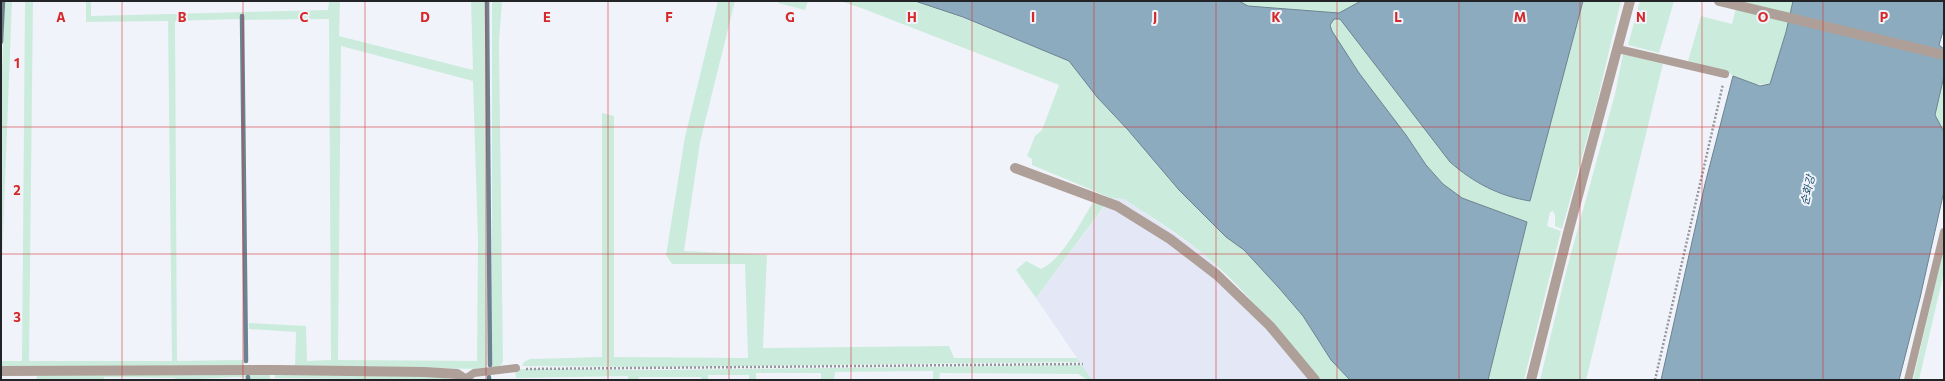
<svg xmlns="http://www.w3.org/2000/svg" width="1945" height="381" viewBox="0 0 1945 381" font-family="Commissioner,'Noto Sans KR',sans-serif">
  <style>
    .built { fill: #e3e7f6 }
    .green { fill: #cbecdc; fill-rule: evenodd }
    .water { fill: #8dabbe; stroke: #6d8291 }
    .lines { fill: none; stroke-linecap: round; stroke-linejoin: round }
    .stream { stroke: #6d8291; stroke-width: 4.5 }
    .path { stroke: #96979c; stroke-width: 2.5; stroke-dasharray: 2 2; stroke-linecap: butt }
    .lane { stroke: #aea099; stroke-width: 8 }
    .street { stroke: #aea099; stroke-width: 10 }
    .grid { fill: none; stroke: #d62828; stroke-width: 1; stroke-opacity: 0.55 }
    .labels { text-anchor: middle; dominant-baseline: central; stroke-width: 4; stroke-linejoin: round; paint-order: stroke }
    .water-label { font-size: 11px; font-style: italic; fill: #0f4763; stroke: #f1f3fa }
    .grid-label { font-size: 13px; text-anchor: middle; font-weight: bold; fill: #d62828; stroke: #f1f3fa; stroke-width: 4; stroke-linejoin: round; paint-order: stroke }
  </style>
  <rect width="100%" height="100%" fill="#f1f3fa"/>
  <path class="built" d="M1111,198L1124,199L1197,249L1210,260L1271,324L1320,380H1092L1036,298Z"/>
  <path class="green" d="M5,1H12L1,286V90Z
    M25,1H33L29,361H172L168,21L86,22V1H91V16L328,10L329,1H340L339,36L473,70L471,1H485L487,367L484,369L295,366L296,332L249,329V323L306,326L307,361L331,360L329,19L243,20L242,15L241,19L175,21L177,361L243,360V367L1,368V361H22ZM341,46L473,81L478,242L477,361L338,360Z
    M492,1H502L499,42L503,362L499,367H492Z
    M718,1H735L700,142L684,251L767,255L763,348L949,346L954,358H1077L1080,362L648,367L522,366L524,362L530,359L602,357V113L614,116V357L748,358L745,264H672L666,255L685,137Z
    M779,1H808L805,10L778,3Z
    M840,1H915L932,5L1069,61L1097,97L1204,213L1226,237L1244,250L1279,288L1303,316L1331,360L1350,380H1320C1284,339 1250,294 1209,259C1183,236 1152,218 1124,199L1111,198L1032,165V159L1027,156L1035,136L1042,130L1059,85L864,9Z
    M1239,1H1361L1339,13L1248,6Z
    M1583,1H1621L1596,106L1562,229L1555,226V215L1553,211L1550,212L1547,226L1561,231L1524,380H1488L1527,222L1462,198L1443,184L1426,165L1406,135L1359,73L1331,31L1330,25L1334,19H1340L1450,162C1474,183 1498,196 1530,201Z
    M1640,1H1674L1659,53L1628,45Z
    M1712,1H1793L1786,32L1770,84C1757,86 1738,82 1728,72L1688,61L1701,16L1732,24L1736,8Z
    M1623,54L1663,64L1586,380H1540L1567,268L1615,94Z
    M1944,76V132L1935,115Z
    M1094,201L1105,205L1036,298L1016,270L1026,261L1041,269C1064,258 1080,222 1094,201Z
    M1944,247V272L1919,380H1913Z
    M1082,365L1092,380H1088L1078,374L940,373L939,380H933V371L835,372L834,380H821V373H756V380H749V375H708V380H701V377H639V380H628V376L516,378L515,369L649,370Z
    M270,374V380H249L248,378L238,377L176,380L175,378L104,377V380H97V379L36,380L37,376L41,375Z
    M275,374L446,375V380L275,378Z"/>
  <path class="water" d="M915,1H1239L1248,6L1339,13L1361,1H1583L1530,201C1499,196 1474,183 1450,162L1340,19H1334L1330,25L1332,31L1359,73L1406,135L1426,165L1443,184L1462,198L1527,222L1488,380H1350L1331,360L1303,316L1279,288L1244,250L1226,237L1179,190L1128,130L1097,97L1069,61L963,17Z
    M1793,1H1944V28L1939,45L1944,49V76L1935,115L1944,132V191L1920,298L1899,380H1661L1705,184L1733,76L1760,86L1770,84L1786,32Z"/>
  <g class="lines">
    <path class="stream" d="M487,1L490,365
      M242,16L246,361
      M1,42L3,1
      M248,380V377
      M489,380V377"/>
    <path class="path" d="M526,369L1083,364
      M1655,380L1723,84"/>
    <path class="lane" d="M1618,49L1725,74
      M465,379L474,373L516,368
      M1908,380L1944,232"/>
    <path class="street" d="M1719,1L1944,55
      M1015,168L1117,206L1170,239L1217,275L1270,326L1315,380
      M1,371L277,370L424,372L457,374L466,380
      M1531,380L1568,233L1630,1"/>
  </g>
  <path class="grid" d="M122,1V380M243,1V380M365,1V380M486,1V380M608,1V380M729,1V380M851,1V380M972,1V380M1094,1V380M1216,1V380M1337,1V380M1459,1V380M1580,1V380M1702,1V380M1823,1V380M1,127H1944M1,254H1944"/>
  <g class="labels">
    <g class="water-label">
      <text transform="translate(1807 190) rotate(-77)">순화강</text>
    </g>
  </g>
  <g class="grid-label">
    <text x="61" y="22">A</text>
    <text x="182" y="22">B</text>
    <text x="304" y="22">C</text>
    <text x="425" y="22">D</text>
    <text x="547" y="22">E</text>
    <text x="669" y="22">F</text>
    <text x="790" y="22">G</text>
    <text x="912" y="22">H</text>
    <text x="1033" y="22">I</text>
    <text x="1155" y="22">J</text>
    <text x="1276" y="22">K</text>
    <text x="1398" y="22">L</text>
    <text x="1520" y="22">M</text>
    <text x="1641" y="22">N</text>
    <text x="1763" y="22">O</text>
    <text x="1884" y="22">P</text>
    <text x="17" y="68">1</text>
    <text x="17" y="195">2</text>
    <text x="17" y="322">3</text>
  </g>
  <rect width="1945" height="381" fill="none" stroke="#232427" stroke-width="4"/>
</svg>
